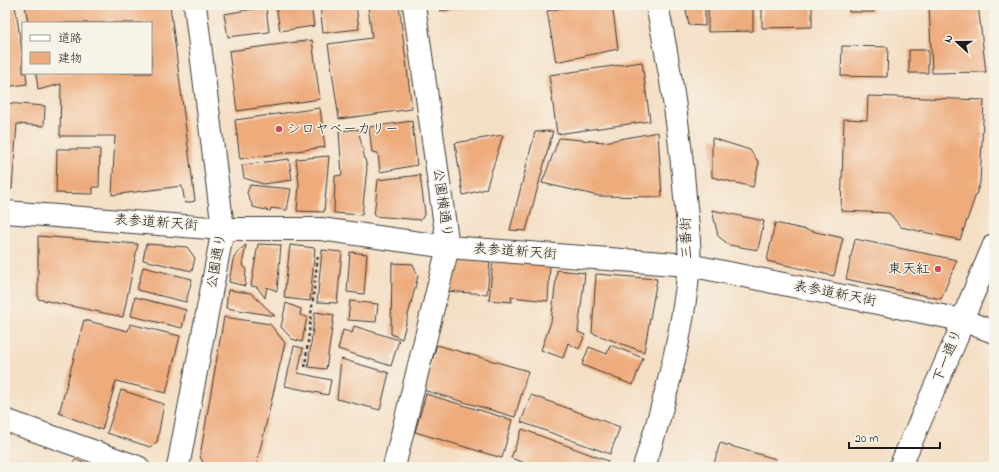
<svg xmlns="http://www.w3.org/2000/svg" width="999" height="472" viewBox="0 0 999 472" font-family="'Indie Flower','Klee One',sans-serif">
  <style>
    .building { fill: #eeac7d }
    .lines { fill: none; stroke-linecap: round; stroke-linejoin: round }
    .minor-casing { stroke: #3c3935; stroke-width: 24 }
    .path { stroke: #3c3935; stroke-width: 2.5; stroke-dasharray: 3 3; stroke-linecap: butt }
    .minor { stroke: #fff; stroke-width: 22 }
    .poi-dot { fill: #d1495b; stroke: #f7f3e8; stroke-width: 1.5 }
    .labels { text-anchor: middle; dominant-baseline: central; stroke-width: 3; stroke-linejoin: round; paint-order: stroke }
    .poi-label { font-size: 14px; fill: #1c1c1c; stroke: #f7f3e8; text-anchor: start }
    .street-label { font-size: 14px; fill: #1c1c1c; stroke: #f7f3e8 }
  </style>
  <rect width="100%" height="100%" fill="#f7f3e8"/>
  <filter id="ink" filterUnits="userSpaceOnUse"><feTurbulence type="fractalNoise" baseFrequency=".025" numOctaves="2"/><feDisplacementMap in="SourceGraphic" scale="8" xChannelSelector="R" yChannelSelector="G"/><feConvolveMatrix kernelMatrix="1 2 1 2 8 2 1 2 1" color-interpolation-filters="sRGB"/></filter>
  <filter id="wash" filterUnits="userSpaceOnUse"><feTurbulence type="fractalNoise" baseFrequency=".012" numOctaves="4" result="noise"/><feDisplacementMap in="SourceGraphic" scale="16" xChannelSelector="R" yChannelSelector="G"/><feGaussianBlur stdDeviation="0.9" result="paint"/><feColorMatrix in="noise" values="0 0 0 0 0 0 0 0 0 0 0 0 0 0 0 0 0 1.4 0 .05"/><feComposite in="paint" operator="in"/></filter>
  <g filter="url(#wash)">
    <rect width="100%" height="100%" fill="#f4dfc5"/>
    <g id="blocks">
      <path class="building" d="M5,5H15L23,57V73H26L27,84L5,87Z
        M25,5H170L195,201L185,203L182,186L112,195L115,136H60L61,84L38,90L36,73H151V23H28Z
        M276,5H311L314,26L280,31Z
        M320,5H356L359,29L323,33Z
        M374,5H399L412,109L339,119L328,44L372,38L368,6Z
        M439,5H475V7L440,11Z
        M579,5H635V7L613,11L618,49L556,62L547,11Z
        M685,5H705V26L689,25Z
        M708,5H753V31L708,32Z
        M762,5H812V27L762,28Z
        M849,5H874V12H849Z
        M929,5H978L986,72L932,73Z
        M266,7L269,32L228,37L224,14Z
        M312,40L320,99L237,111L229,51Z
        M842,46L888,47L887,77L841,76Z
        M909,50H928V73H909Z
        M642,62L650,121L557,134L549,75Z
        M868,96L984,100L980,183L960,240L901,227L889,213L841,211L844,119L867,120Z
        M5,103L45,106L44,126L17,124L12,189H5Z
        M320,108L325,147L240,159L235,120Z
        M412,121L417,165L380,172L378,153L372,152L369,127Z
        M358,129L367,168L362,215L334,213L335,176L342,175L339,131Z
        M553,131L526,231L510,230L535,132Z
        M658,132L662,197L599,196L542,183L559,138L604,142Z
        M503,135L486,189L463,195L455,143Z
        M712,138L750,150L759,163L753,187L712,177Z
        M57,149H100L99,187H93V194L56,193Z
        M329,156L324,212L297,211L299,184L296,159Z
        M289,159L292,180L263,184L244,178L242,165Z
        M420,175L425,213L421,220L374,216L378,180Z
        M250,185L291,189L287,210L271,208L270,211L253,207L247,193Z
        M712,210L764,221L758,250L729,245L718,236Z
        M775,223L843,238L834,276L767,261Z
        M38,236L138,244L123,317L38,299Z
        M855,239L957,260L941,299L846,279Z
        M146,244L187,247L195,258L192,271L143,260Z
        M258,244L281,245L277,291L267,287L265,298L257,287L251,286Z
        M246,245L242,265L246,268L245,286L229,282L233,260L237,252Z
        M290,245L315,248L310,301L284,298Z
        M322,250L342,252L337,303L317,302Z
        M350,252L367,254L364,294L347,292Z
        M461,257L490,262L487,294L444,291L455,260Z
        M493,260L550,265L548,301L511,297L512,302L489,300Z
        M392,263L413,264L418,276L402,339L391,334Z
        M143,267L192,279L186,302L137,290Z
        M557,270L585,273L578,332L585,335L579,349L568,343L563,358L541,350L551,322Z
        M596,274L657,279L644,352L592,333Z
        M228,290L251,293L275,316L226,308Z
        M135,297L186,310L182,328L131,316Z
        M350,301L378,304L376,322L348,320Z
        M286,303L301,309L300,315L307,317L302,342L292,339L281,327Z
        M315,312L334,315L326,369L308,367Z
        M224,317L270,324L285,343L256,467H205L200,456Z
        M84,320L128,331L130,324L180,336L166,393L116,381L102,430L59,413Z
        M354,326L399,340L391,366L338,349L343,330L352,333Z
        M437,345L528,371L515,417L423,390Z
        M610,345L643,358L633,385L582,365L589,347L607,354Z
        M294,346L303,348L298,373L331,380L328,395L285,386Z
        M341,359L389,373L380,410L337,399Z
        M121,390L164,404L157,442L150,447L107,433Z
        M426,394L512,420L502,458L415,432Z
        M531,395L620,427L610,454L521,422Z
        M522,429L608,461L606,467H536L511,458Z
        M720,443L776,459L773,467H713Z
        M76,459L90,467H71Z"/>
    </g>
  </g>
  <g filter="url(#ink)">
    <use href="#blocks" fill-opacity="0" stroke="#3c3935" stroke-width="1"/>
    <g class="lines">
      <g class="minor-casing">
        <path id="minor" d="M5,212L223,229H321L448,247L689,265L962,320L994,332
          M5,420L138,467
          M178,467L223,229L195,5
          M394,467L448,247L414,5
          M644,467C665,402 683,335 689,266C691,244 687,219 685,197C680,132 670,68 657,5
          M900,467L957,337L962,320L994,245"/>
      </g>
      <path class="path" d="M305,367L318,255"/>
      <use href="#minor" class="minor"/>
    </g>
  </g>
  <g class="poi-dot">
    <circle cx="279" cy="129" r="4"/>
    <circle cx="938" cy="269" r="4"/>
  </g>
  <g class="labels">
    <g class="poi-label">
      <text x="287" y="129">シロヤベーカリー</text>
      <text x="930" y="269" text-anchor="end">東天紅</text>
    </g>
    <g class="street-label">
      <text transform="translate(442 203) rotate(82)">公園横通り</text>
      <text transform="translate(156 223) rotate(4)">表参道新天街</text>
      <text transform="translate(687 238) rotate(-93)">三番街</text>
      <text transform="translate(515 252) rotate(4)">表参道新天街</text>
      <text transform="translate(217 261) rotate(-80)">公園通り</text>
      <text transform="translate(835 294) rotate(11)">表参道新天街</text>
      <text transform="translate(948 356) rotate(-68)">下一通り</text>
    </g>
  </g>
  <rect width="999" height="472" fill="none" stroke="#f7f3e8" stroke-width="20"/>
  <rect x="22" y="22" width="130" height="52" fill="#f7f3e8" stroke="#9f9d96"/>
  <rect x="30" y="35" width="20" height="6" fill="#ffffff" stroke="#9f9d96"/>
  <text x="58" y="42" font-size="12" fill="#1c1c1c">道路</text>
  <rect x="30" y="52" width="20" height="12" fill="#eeac7d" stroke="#9f9d96"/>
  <text x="58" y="62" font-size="12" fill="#1c1c1c">建物</text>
  <g transform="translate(957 42) rotate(291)" stroke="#f7f3e8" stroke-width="3" paint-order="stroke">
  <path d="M0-3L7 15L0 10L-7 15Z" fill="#1c1c1c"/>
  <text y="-6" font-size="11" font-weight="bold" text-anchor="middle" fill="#1c1c1c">N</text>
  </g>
  <path d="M849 442v6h91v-6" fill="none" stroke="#1c1c1c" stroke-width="2"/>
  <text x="855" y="442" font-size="12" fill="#1c1c1c" stroke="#f7f3e8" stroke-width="3" paint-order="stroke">20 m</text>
</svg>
